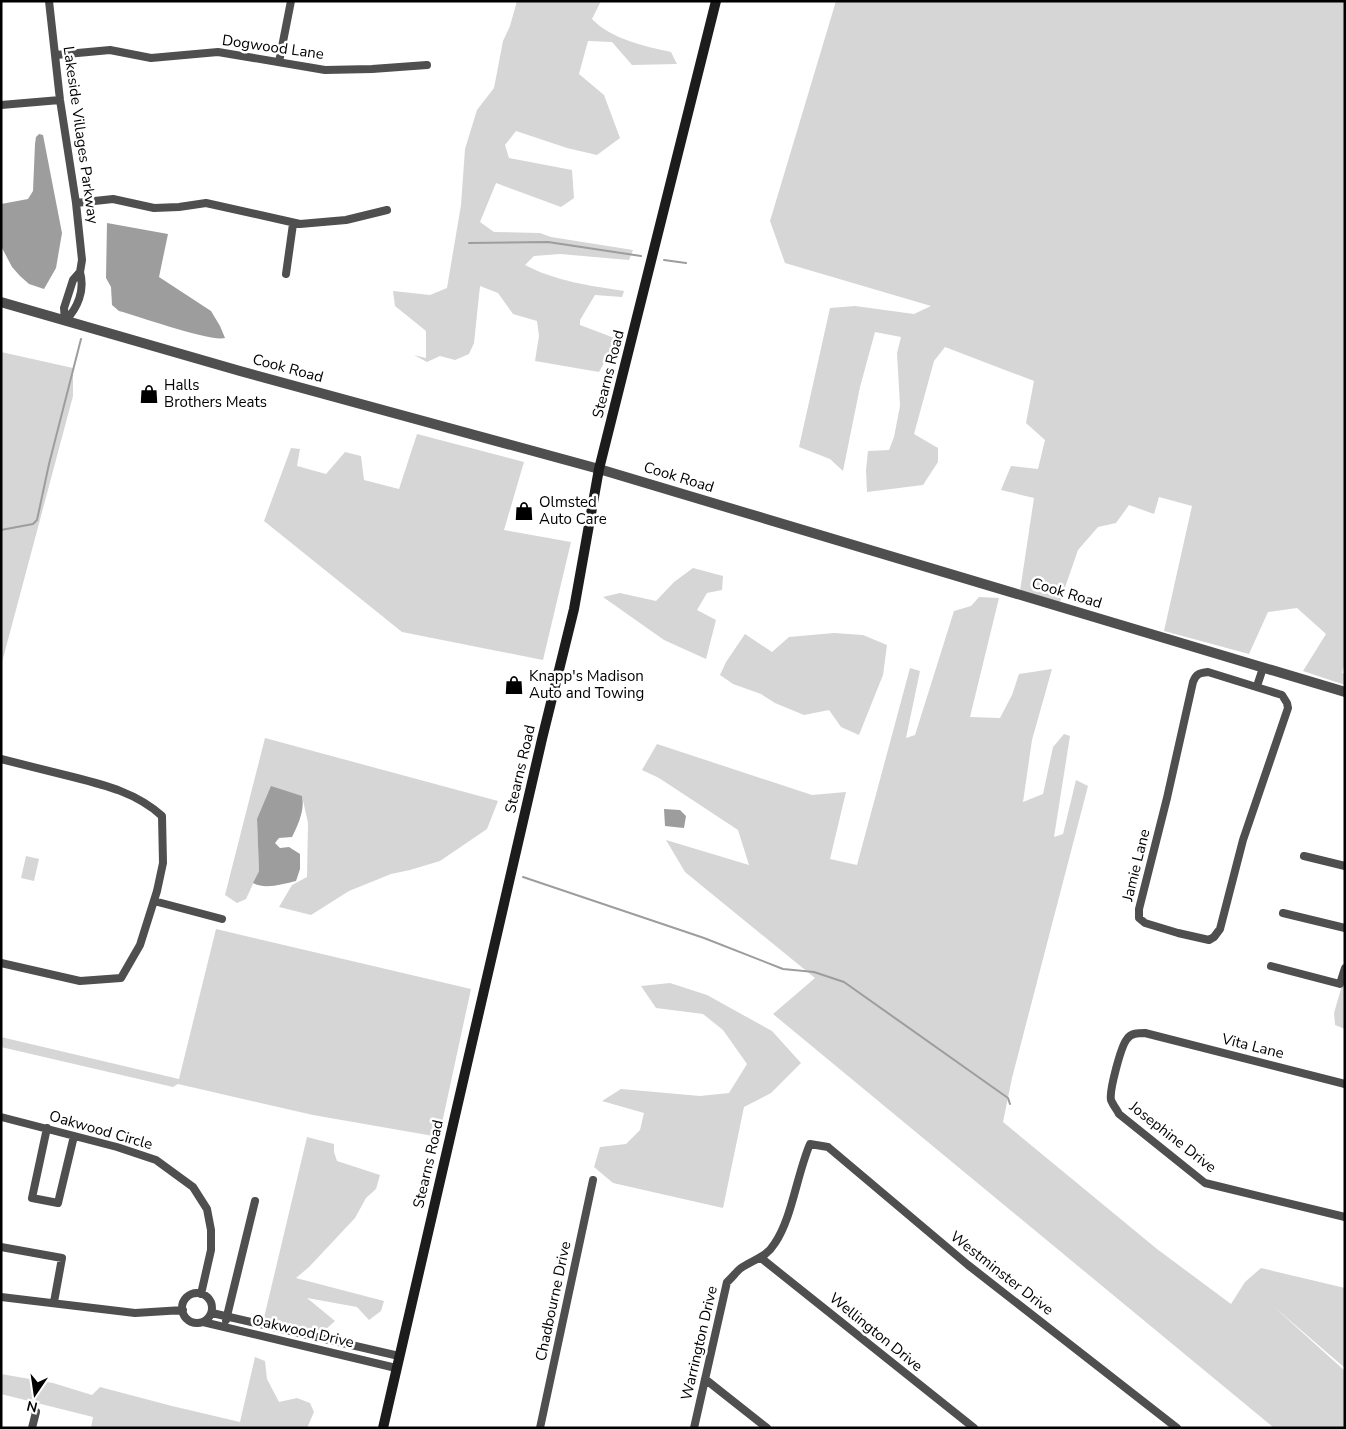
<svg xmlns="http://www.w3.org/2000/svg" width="1346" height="1429" viewBox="0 0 1346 1429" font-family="'Nunito Sans',sans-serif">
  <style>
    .green { fill: #d6d6d6 }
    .water { fill: #9d9d9d }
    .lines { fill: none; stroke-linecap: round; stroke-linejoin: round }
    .stream { stroke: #9d9d9d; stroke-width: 2 }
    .minor { stroke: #4f4f4f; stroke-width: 8 }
    .tertiary { stroke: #4f4f4f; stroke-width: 10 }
    .secondary { stroke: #1c1c1c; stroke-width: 10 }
    .labels { text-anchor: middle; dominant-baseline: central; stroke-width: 5; stroke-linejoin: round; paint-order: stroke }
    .street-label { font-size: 15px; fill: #000; stroke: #fff }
    .poi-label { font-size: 15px; fill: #000; stroke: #fff; text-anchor: start }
  </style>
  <rect width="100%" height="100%" fill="#fff"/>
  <path class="green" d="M517,1H601L592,19C611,39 644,46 671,52L677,64L632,65L612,42L588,41L579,74L604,95L620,138L597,155L567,148L516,131L505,145L509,158L572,170L574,198L561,207L496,183L480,222L494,232L540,233L551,237L633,250L629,260L560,254L534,256L525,265C555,281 591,286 624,291L622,297L595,295L580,320V325L617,339L599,372L535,361L539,336L537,321L513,314L498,293L480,286L474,343L469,354L455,360L440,356L427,362L414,355L426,358V331L395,306L393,291L430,295L447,288L461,205L465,149L477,110L494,88L503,41L510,26Z
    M836,1H1345V663L1342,673L1345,674V685L1303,671L1326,634L1297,608L1268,612L1249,654L1164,631L1192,506L1159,497L1154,514L1129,505L1116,523L1098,527L1078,550L1060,602L1020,591L1034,498L1001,490L1011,466L1038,469L1045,440L1026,423L1034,381L945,347L934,361L914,434L938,448V462L923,485L867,492L866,470L868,451L889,450L894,437L900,406L897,353L901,337L875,332L860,387L843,471L830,459L799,447L830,308L855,306L914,314L931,306L785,263L770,221Z
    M1,352L73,368V396L1,666Z
    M417,434L524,462L504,530L571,542L543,660L402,632L264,521L291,448L300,449L297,466L326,474L345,452L361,456L364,480L399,489Z
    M693,568L723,576L722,590L707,593L697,610L716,620L706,659L664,640L603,597L620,593L656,601L674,582Z
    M979,597L999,598L970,717L1000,718L1012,695L1019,674L1052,669L1032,740L1023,802L1043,794L1053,747L1064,734L1070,736L1054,837L1063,834L1076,780L1088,786L1012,1078L1003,1122L1157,1249L1231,1304L1245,1282L1261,1268L1345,1288V1368L1273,1306L1345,1371V1428H1274L773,1014L815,978L685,872L666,840L749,865L738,830L659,778L642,770L657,744L812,795L846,792L830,859L857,865L910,668L920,671L906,738L915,735L954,611L971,606Z
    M834,633L863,635L887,645L883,675L859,735L841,727L829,710L804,715L775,703L761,694L733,684L720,675L726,662L745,634L772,652L789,637Z
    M265,738L498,801L487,829L440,861L410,870L391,874L349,891L311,915L279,907L292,885L307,877L308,823L302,796L257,819L259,871L246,899L237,903L225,895Z
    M26,856L39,859L34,881L21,878Z
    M216,929L471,989L439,1137L313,1115L178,1084L173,1087L1,1047V1037L179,1079Z
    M1345,975V1029L1335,1025L1334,1013Z
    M670,983L707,995L772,1031L801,1063L771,1093L744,1107L723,1208L613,1183L594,1167L600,1147L626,1144L640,1130L644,1113L602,1101L621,1089L700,1096L729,1093L747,1064L723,1030L703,1014L656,1008L641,986Z
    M307,1137L334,1144V1152L337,1161L380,1175L376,1189L366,1198L355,1218L309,1267L296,1278L384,1301L381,1311L369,1320L357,1307L307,1298L335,1321L325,1330H300L263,1322Z
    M255,1357L265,1361L267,1379L279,1402L297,1398L310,1403L314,1412L307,1428H91L93,1417L1,1394V1374L53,1383L92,1395L100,1387L172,1406L240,1422Z"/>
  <path class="water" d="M39,134L43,135L62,233L56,268L44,289L29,284L20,276L12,267L1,246V204L28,199L33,191L35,144L36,137Z
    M107,223L168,234L159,277L211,311L220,326L225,338C210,342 138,316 119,311L112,305L111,287L106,278Z
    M271,786L302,796C305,810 298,825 292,837L279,838L275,843L280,848L289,847L300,854V869L296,881C283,884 265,890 253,883L259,871L257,819Z
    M664,809L680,810L686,816L684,828L665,826Z"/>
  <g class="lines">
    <path class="stream" d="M469,243L548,242L641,256
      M664,260L686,263
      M1,530L33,524L37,520L49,464L81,339
      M523,877L704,938L783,969L814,972L844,982L1008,1098L1010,1104"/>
    <path class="minor" d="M49,1L60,100L76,203L82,260L80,272L73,280L64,308L65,321
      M56,55L110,50L151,58L218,52L325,70L372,69L427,65
      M279,62L291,1
      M1,105L60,100
      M76,203L113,199L154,208L179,207L206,203L300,224L346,220L387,210
      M286,274L293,224
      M65,321C78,308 85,290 80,272
      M1208,672L1282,695L1287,703L1288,708L1243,840L1220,929L1214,937L1209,940L1178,933L1145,923L1139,918V909L1167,798L1193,682C1196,674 1199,673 1208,672Z
      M1257,686L1263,668
      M1,759C25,765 49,771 73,777C105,785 137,793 162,816L163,863L157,891L140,945L121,978L80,981L1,963
      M1304,856L1345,866
      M154,901L222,919
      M1283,913L1345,928
      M1271,966L1340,984L1345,968
      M1345,1084L1145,1033C1138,1033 1131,1033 1127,1039C1121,1046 1109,1091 1111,1100C1113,1105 1117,1110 1119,1114L1205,1183L1345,1217
      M1,1117L117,1147L156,1160L193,1187L207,1209L211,1230V1250L201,1294
      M47,1128L32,1198L58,1203L74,1136
      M1,1247L62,1258L54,1302
      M761,1258L974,1428
      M182 1308a15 15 0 1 1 30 0a15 15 0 1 1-30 0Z
      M1,1297L135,1313L183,1310
      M212,1313L399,1356
      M226,1320L255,1201
      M203,1322L396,1368
      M705,1379L767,1428
      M32,1428L36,1412
      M540,1428L593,1180
      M694,1428L727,1282C732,1278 736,1272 741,1268C754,1259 766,1258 775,1243C792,1218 797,1174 810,1144L828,1147L968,1265L1177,1428"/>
    <path class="tertiary" d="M1,302L240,371L599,469L1345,692"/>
    <path class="secondary" d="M383,1428L542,739L574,609L599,469L716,1"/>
  </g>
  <defs>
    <g id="shop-bare" transform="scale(1.5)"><path d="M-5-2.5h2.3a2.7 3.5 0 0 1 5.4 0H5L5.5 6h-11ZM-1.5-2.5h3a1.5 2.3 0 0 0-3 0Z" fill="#000" stroke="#fff" stroke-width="2.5" paint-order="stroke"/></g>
  </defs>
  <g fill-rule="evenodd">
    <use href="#shop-bare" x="149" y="394"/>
    <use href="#shop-bare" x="524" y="511"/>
    <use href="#shop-bare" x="514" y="685"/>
  </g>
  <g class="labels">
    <g class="street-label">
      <text transform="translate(273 47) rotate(8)">Dogwood Lane</text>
      <text transform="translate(81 135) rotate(82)">Lakeside Villages Parkway</text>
      <text transform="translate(288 368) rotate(15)">Cook Road</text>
      <text transform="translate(608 374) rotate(-76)">Stearns Road</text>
      <text transform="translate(679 477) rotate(17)">Cook Road</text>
      <text transform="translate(1067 593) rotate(17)">Cook Road</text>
      <text transform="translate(520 769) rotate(-77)">Stearns Road</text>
      <text transform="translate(1136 865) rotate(-76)">Jamie Lane</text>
      <text transform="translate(1253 1046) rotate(14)">Vita Lane</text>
      <text transform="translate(101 1130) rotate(16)">Oakwood Circle</text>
      <text transform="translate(1173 1137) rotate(38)">Josephine Drive</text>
      <text transform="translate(428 1164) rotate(-77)">Stearns Road</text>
      <text transform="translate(1002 1273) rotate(38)">Westminster Drive</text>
      <text transform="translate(553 1301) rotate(-78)">Chadbourne Drive</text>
      <text transform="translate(303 1331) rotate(13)">Oakwood Drive</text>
      <text transform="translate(876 1332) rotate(39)">Wellington Drive</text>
      <text transform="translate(699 1343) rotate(-77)">Warrington Drive</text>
    </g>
    <g class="poi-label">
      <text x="164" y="385">Halls<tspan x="164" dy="17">Brothers Meats</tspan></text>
      <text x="539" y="502">Olmsted<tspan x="539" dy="17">Auto Care</tspan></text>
      <text x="529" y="676">Knapp's Madison<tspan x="529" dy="17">Auto and Towing</tspan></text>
    </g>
  </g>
  <rect width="1346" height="1429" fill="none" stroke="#000000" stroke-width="5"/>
  <g transform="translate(35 1394) rotate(193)" stroke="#ffffff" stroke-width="4" paint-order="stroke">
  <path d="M0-4L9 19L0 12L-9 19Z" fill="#000000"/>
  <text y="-8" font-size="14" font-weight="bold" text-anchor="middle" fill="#000000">N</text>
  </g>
</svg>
